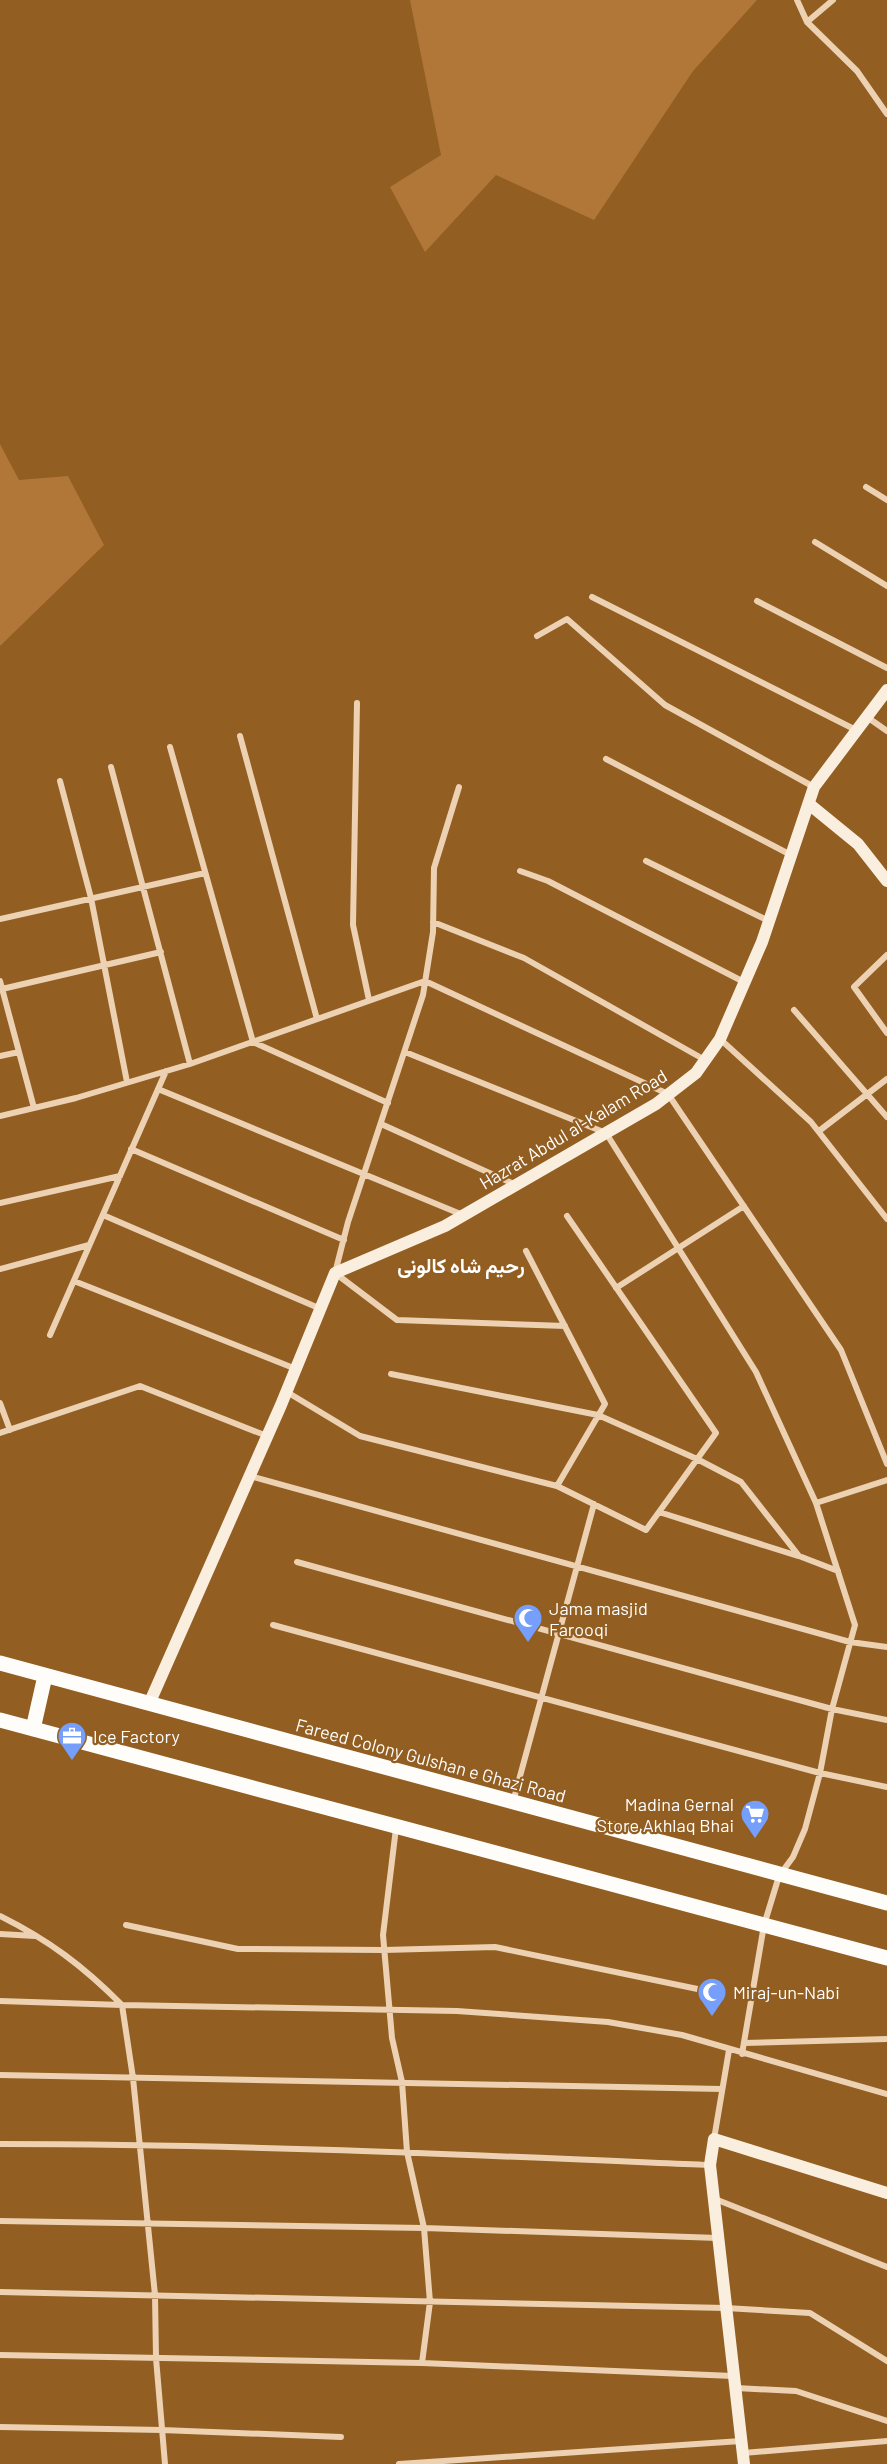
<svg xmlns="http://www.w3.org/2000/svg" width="887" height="2464" viewBox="0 0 887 2464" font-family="Barlow,Vazirmatn,sans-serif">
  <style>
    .green { fill: #b17739 }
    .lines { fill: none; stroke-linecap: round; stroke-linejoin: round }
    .street { stroke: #edd1b3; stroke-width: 6 }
    .secondary { stroke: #faeedf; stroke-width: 12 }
    .primary { stroke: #fffdfa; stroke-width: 15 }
    .labels { text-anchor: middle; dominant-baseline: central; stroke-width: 4.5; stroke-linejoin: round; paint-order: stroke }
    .street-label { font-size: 18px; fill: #fff; stroke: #925e21 }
    .poi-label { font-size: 18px; fill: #fff; stroke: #925e21; text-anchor: start }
    .neighbourhood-label { font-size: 20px; font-weight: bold; fill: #fff; stroke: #925e21 }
  </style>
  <rect width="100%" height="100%" fill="#925e21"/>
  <path class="green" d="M410,0H757L693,71L594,220L496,175L425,252L390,187L441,155Z
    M0,444L19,480L68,476L104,545L0,646Z"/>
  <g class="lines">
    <path class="street" d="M797,0L807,22L857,71L887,114
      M807,22L833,0
      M866,487L887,500
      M815,542L887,586
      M592,597L856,730
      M757,601L887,668
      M537,636L567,619L665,705L814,787
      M357,703L353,925L369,1000
      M867,717L887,731
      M240,736L317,1019
      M170,747L253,1042L388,1103
      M606,759L791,855
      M111,767L190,1064
      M60,781L91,898L127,1082
      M459,787L434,868L433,932L423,995L348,1222L335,1273L397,1320L565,1326
      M646,861L769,921
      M520,871L548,881L744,982
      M0,919L205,873
      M433,922L524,958L705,1060
      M887,955L854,987L887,1033
      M0,981L34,1108
      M2,989L161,952
      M794,1010L887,1117
      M720,1039L811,1122L887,1219
      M405,1052L606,1133L756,1372L816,1503L855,1625L832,1709L820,1773L805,1829L793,1857L779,1876L764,1925L742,2054
      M0,1056L19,1052
      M158,1089L463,1215
      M0,1116L76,1098L190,1064L425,981L668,1094L841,1350L887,1464
      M381,1124L516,1185
      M819,1131L887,1079
      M131,1149L344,1240
      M0,1203L120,1176
      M103,1215L321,1309
      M526,1251L605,1404L557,1486
      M0,1269L89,1245
      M74,1281L296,1369
      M616,1288L744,1206
      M50,1335L166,1071
      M391,1374L598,1415L697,1459L741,1482L799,1556L838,1571
      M287,1392L360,1436L557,1486L646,1530L716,1433L567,1216
      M0,1403L10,1430
      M0,1433L140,1386L267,1436
      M250,1476L850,1642L887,1647
      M816,1503L887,1480
      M659,1512L798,1556
      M297,1562L832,1709L887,1720
      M273,1625L820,1773L887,1787
      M513,1802L594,1504
      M396,1828L383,1935L392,2038L402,2082L407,2152L424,2228L430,2302L422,2363
      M0,1916C50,1941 83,1966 122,2005L457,2011L608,2022L682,2035L887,2094
      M126,1925L238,1949L384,1950L495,1947L712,1992
      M0,1934L35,1936
      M0,2001L122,2005L133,2078L155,2295L156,2358L165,2464
      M744,2043L887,2039
      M0,2075L722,2089
      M714,2139L729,2050
      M0,2144C237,2144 473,2155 710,2165
      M715,2199L887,2267
      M0,2221L424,2228L718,2238
      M0,2292L726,2308L810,2313L887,2361
      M0,2355L422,2363L733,2376
      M736,2388L796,2391L887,2421
      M0,2427L162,2430L341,2437
      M743,2453L887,2441
      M399,2464L741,2441"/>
    <path class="secondary" d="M809,804L858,844L887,881
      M149,1704L281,1405L335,1273L445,1226L656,1104L696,1073L720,1039L762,942L814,787L887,690
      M744,2464L710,2165L714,2139L887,2193"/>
    <path class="primary" d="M0,1663L887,1903
      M0,1720L887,1958
      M33,1729L45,1676"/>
  </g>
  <defs>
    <g id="mosque-pin" transform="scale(1.5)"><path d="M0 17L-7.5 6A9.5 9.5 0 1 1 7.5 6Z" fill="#759ffa" stroke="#925e21"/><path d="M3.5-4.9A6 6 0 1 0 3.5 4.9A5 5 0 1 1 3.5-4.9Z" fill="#fff"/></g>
    <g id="office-pin" transform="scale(1.5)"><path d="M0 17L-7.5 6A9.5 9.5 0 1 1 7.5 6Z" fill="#759ffa" stroke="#925e21"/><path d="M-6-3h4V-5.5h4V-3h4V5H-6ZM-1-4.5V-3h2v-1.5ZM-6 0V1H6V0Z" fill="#fff"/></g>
    <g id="supermarket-pin" transform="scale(1.5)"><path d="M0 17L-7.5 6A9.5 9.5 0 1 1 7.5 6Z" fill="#759ffa" stroke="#925e21"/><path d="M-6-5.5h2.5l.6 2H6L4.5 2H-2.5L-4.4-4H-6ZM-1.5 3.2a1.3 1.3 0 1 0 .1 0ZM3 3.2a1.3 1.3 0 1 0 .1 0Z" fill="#fff"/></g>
  </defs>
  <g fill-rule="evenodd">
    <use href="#mosque-pin" x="528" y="1618"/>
    <use href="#office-pin" x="72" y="1736"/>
    <use href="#supermarket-pin" x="755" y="1814"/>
    <use href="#mosque-pin" x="712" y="1992"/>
  </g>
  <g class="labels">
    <g class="street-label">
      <text transform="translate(573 1129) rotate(-31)">Hazrat Abdul al-Kalam Road</text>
      <text transform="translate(431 1760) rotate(15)">Fareed Colony Gulshan e Ghazi Road</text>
    </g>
    <g class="poi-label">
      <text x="549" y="1608">Jama masjid<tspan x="549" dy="21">Farooqi</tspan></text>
      <text x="93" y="1736">Ice Factory</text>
      <text x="734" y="1804" text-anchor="end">Madina Gernal<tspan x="734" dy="21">Store Akhlaq Bhai</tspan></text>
      <text x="733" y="1992">Miraj-un-Nabi</text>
    </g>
    <g class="neighbourhood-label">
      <text x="461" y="1265">رحیم شاہ کالونی</text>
    </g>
  </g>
</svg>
